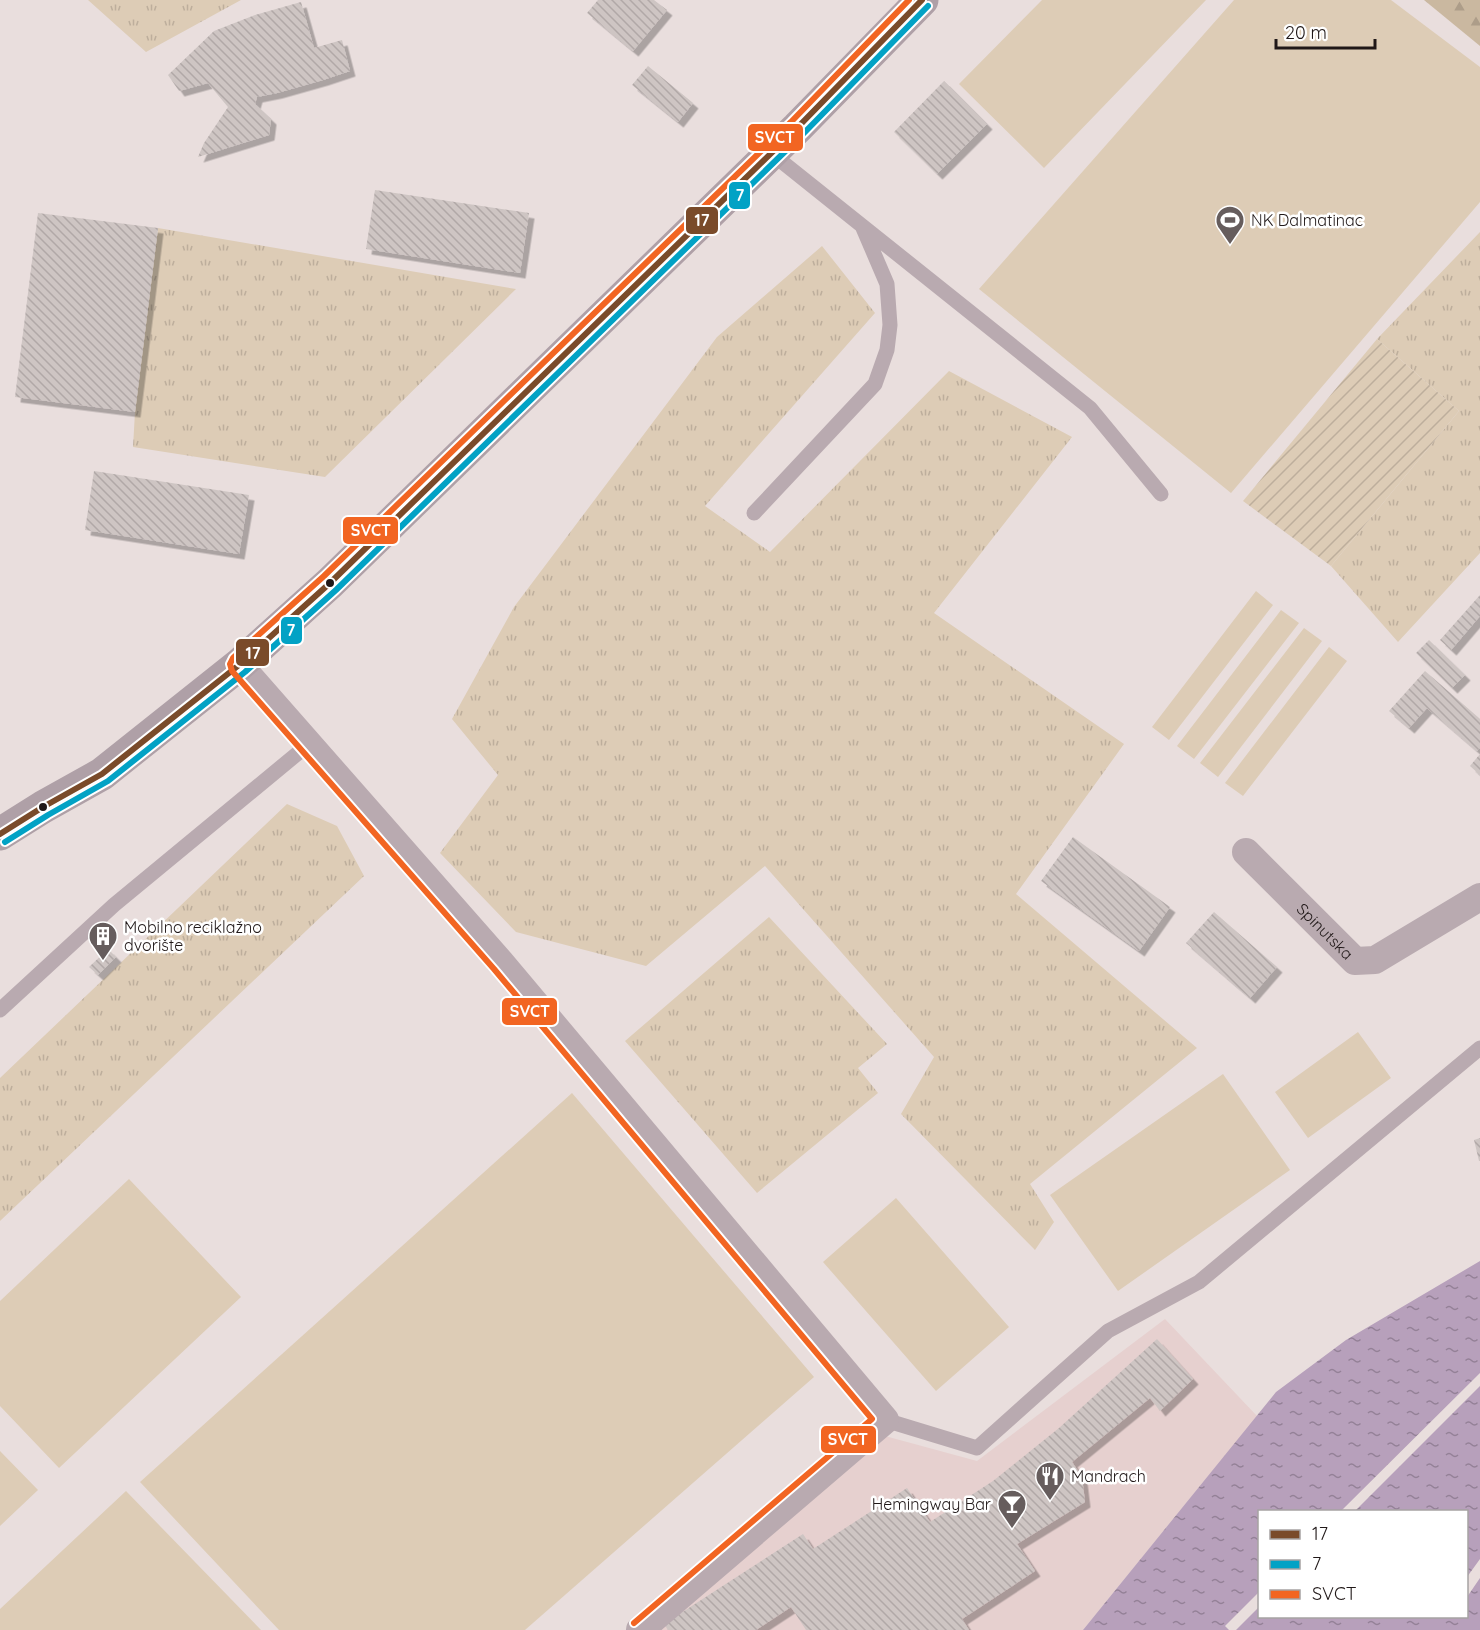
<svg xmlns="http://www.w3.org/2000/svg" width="1480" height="1630" viewBox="0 0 1480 1630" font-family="Quicksand,sans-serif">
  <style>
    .built { fill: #e6d0cf }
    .grass { fill: url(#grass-tufts) }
    .forest { fill: url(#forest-firs) }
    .garden { fill: url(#garden-furrows) }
    .pitch { fill: #ddccb6 }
    .water { fill: url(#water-ripples); fill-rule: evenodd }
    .pier { fill: #e9dedd }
    .building { fill: url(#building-back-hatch); filter: url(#shadow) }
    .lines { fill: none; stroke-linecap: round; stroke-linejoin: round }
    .service { stroke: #b9aab0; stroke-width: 15 }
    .minor { stroke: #b9aab0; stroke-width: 28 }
    .secondary { stroke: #afa0a7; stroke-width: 33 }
    .bus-1-casing { stroke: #fff; stroke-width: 10 }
    .bus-2-casing { stroke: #fff; stroke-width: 10 }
    .bus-3-casing { stroke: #fff; stroke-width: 10 }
    .bus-1 { stroke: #7a4b2a; stroke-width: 6 }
    .bus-2 { stroke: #02a2c5; stroke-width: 6 }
    .bus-3 { stroke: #f26522; stroke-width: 6 }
    .bus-dot { fill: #201818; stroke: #fff; stroke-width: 2 }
    .labels { text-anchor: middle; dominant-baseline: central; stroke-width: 5; stroke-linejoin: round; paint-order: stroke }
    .poi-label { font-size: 16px; fill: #201818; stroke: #fff; text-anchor: start }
    .street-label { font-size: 16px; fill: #201818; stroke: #fff }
    .line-badge { stroke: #fff; stroke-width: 2 }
    .badge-label { font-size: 16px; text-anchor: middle; font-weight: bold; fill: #fff }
  </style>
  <defs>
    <pattern id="grass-tufts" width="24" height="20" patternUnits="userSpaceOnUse" patternTransform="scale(1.5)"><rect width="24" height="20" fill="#ddccb6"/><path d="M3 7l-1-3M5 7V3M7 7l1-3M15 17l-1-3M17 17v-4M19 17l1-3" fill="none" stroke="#bdae9c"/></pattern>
    <pattern id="forest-firs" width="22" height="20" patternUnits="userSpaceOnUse" patternTransform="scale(1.5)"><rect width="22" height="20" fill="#cab8a0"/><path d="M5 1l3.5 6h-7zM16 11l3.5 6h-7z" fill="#ad9d89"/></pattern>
    <pattern id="garden-furrows" width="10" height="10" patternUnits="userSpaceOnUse" patternTransform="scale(1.5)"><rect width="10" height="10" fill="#ddccb6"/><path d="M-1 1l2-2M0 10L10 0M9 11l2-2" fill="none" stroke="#bdae9c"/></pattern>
    <pattern id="water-ripples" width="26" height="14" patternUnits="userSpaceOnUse" patternTransform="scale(1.5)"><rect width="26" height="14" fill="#b7a0bb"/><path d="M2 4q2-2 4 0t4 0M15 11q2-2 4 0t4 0" fill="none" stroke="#948197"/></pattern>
    <pattern id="building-back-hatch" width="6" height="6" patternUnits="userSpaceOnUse" patternTransform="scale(1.5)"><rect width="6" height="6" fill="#cec5c3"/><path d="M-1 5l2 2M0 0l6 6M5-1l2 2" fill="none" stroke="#b1a8a7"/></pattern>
    <filter id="shadow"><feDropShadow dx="5.5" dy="5.5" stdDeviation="0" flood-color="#0004"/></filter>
  </defs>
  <rect width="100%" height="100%" fill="#e9dedd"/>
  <path class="built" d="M1165,1319L1257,1416L1083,1630H652L885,1436L977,1461Z"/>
  <path class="grass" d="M88,0H241L146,52Z
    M158,228L516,289L325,477L133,447L135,412Z
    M1480,232V553L1398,642L1331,566L1459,411L1377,339Z
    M822,246L875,313L705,506L770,552L949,371L1072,437L934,613L1124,744L1016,894L1197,1048L1030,1184L1054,1222L1035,1250L901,1114L934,1057L765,866L646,966L516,932L440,853L498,775L452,719L514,607L717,337Z
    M287,804L337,826L364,876L0,1221V1078Z
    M769,917L887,1044L858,1068L878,1093L757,1193L625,1041Z"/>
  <path class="forest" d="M1424,0H1480V46Z"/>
  <path class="garden" d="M1377,339L1459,411L1331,566L1243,501Z"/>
  <path class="pitch" d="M1042,0H1206L1044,168L959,84Z
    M1234,0H1391L1480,67V202L1231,493L979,289Z
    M1256,591L1273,605L1169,740L1152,727Z
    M1281,610L1299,623L1194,759L1177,746Z
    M1304,628L1322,641L1218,777L1200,763Z
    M1329,647L1347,661L1243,796L1225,783Z
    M1358,1032L1391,1078L1308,1138L1275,1092Z
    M1223,1074L1290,1170L1118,1291L1050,1195Z
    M572,1093L814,1377L525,1630H279L140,1482Z
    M129,1179L241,1297L59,1468L0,1406V1301Z
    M896,1198L1009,1327L936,1391L823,1262Z
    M0,1451L38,1490L0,1526Z
    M126,1491L261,1630H0V1609Z"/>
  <path class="water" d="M1480,1261V1630H1083L1276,1392L1346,1340ZM1260,1512H1466V1616H1260Z"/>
  <path class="pier" d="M1480,1373V1386L1355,1511H1341Z
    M1480,1559V1578L1467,1597V1577Z
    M1259,1592V1607L1236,1630H1229L1225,1626Z"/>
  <path class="building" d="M598,0H654L667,10L633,51L587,13Z
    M301,2L314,48L342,40L350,71L323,80L277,93L257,97L255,104L271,119L269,135L198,157L204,143L228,107L208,83L179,91L168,75L214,31L255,15Z
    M648,66L693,103L678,122L632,85Z
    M944,81L987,124L937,174L894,132Z
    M375,190L529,213L520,273L366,249Z
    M38,213L158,228L135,412L15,397Z
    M94,471L249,495L239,554L85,530Z
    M1480,595V616L1451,650L1440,640Z
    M1429,640L1465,675L1452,688L1416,653Z
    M1425,671L1480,719V748L1477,751L1427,708L1409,728L1389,711Z
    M1480,754V775L1470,766Z
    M1073,837L1170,907L1139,951L1041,881Z
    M1214,912L1277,967L1250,998L1186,943Z
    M108,949L116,957L98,975L89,967Z
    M1480,1138V1161H1479L1474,1140Z
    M1157,1339L1193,1379L1160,1411L1150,1398L1072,1462L1082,1477L1085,1502L1017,1544L1035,1571L962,1619L969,1630H806L791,1607L756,1630H668L664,1624L803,1534L813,1549L907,1488L930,1522L993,1481L1059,1428Z"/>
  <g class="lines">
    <path class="service" d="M771,153L1090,408L1161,494
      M754,513L875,384L887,350L890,325L887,284L863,228
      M0,1010L114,905L309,744
      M885,1420L977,1448L1108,1331L1199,1282L1480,1048"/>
    <g class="minor">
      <path d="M239,665L501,963L885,1420L640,1630"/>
      <path id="s1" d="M1246,852L1355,961L1375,960L1480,897"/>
    </g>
    <path class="secondary" d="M0,834L43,807L102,774L239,665L330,583L797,128L922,0"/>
    <g class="bus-1-casing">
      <path id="bus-1" d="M0,834L43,807L102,774L239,665L330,583L797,128L922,0"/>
    </g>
    <g class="bus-2-casing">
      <path id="bus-2" d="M5,842L48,815L108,781L245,672L336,590L803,134L928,6"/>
    </g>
    <g class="bus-3-casing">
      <path id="bus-3" d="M634,1623L872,1419L494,969L232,671L230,664L233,658L324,576L791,122L909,0"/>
    </g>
    <use href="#bus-1" class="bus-1"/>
    <use href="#bus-2" class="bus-2"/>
    <use href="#bus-3" class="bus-3"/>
  </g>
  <defs>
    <g id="stadium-pin" transform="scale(1.5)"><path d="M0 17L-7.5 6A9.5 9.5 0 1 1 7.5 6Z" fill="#665d5d" stroke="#fff"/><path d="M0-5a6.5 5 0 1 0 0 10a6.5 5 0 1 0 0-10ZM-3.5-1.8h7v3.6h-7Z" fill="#fff"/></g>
    <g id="building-pin" transform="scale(1.5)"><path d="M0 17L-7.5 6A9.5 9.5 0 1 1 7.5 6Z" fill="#665d5d" stroke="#fff"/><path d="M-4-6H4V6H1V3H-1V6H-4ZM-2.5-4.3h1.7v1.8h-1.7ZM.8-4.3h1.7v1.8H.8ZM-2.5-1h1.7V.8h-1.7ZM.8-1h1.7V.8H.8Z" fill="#fff"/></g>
    <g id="restaurant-pin" transform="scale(1.5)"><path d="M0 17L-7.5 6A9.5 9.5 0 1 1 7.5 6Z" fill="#665d5d" stroke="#fff"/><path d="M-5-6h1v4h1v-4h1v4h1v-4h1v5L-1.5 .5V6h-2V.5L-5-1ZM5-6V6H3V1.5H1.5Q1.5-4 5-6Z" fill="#fff"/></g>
    <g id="bar-pin" transform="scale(1.5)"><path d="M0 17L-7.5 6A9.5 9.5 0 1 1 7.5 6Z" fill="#665d5d" stroke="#fff"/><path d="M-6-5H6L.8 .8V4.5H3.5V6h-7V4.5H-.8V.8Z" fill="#fff"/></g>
  </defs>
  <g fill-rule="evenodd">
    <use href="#stadium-pin" x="1230" y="220"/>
    <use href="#building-pin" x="103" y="936"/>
    <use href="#restaurant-pin" x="1050" y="1476"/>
    <use href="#bar-pin" x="1012" y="1504"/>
  </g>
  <g class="bus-dot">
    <circle cx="330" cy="583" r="5"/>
    <circle cx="43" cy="807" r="5"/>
  </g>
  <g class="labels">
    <g class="poi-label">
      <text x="1251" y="220">NK Dalmatinac</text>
      <text x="124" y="927">Mobilno reciklažno<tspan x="124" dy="18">dvorište</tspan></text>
      <text x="1071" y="1476">Mandrach</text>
      <text x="991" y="1504" text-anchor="end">Hemingway Bar</text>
    </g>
    <g class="street-label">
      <text stroke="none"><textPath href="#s1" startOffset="112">Spinutska</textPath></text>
    </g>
  </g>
  <g class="line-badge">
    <rect x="747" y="123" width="57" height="29" rx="6" fill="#f26522"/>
    <rect x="728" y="181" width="23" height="29" rx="6" fill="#02a2c5"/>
    <rect x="685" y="206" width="34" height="29" rx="6" fill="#7a4b2a"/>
    <rect x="342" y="516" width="57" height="29" rx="6" fill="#f26522"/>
    <rect x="280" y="616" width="23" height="29" rx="6" fill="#02a2c5"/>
    <rect x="235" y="638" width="35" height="29" rx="6" fill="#7a4b2a"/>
    <rect x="501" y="997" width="57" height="29" rx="6" fill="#f26522"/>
    <rect x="820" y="1425" width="57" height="29" rx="6" fill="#f26522"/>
  </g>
  <g class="badge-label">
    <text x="775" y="143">SVCT</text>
    <text x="740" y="201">7</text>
    <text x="702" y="226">17</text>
    <text x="371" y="536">SVCT</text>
    <text x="291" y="636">7</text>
    <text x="253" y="659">17</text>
    <text x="530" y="1017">SVCT</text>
    <text x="848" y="1445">SVCT</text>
  </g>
  <rect x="1258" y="1510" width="210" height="108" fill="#ffffff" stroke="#a6a3a3" stroke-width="1.5"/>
  <rect x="1270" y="1530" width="30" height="9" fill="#7a4b2a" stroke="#a6a3a3" stroke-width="1.5"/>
  <text x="1312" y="1540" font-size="18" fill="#201818">17</text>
  <rect x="1270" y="1560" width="30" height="9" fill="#02a2c5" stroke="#a6a3a3" stroke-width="1.5"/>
  <text x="1312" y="1570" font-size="18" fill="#201818">7</text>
  <rect x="1270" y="1590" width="30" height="9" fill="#f26522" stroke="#a6a3a3" stroke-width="1.5"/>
  <text x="1312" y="1600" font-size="18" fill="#201818">SVCT</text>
  <path d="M1276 39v9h99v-9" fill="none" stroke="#201818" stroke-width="3"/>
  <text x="1285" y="39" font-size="18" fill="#201818" stroke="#ffffff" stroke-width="4.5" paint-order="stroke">20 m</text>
</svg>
